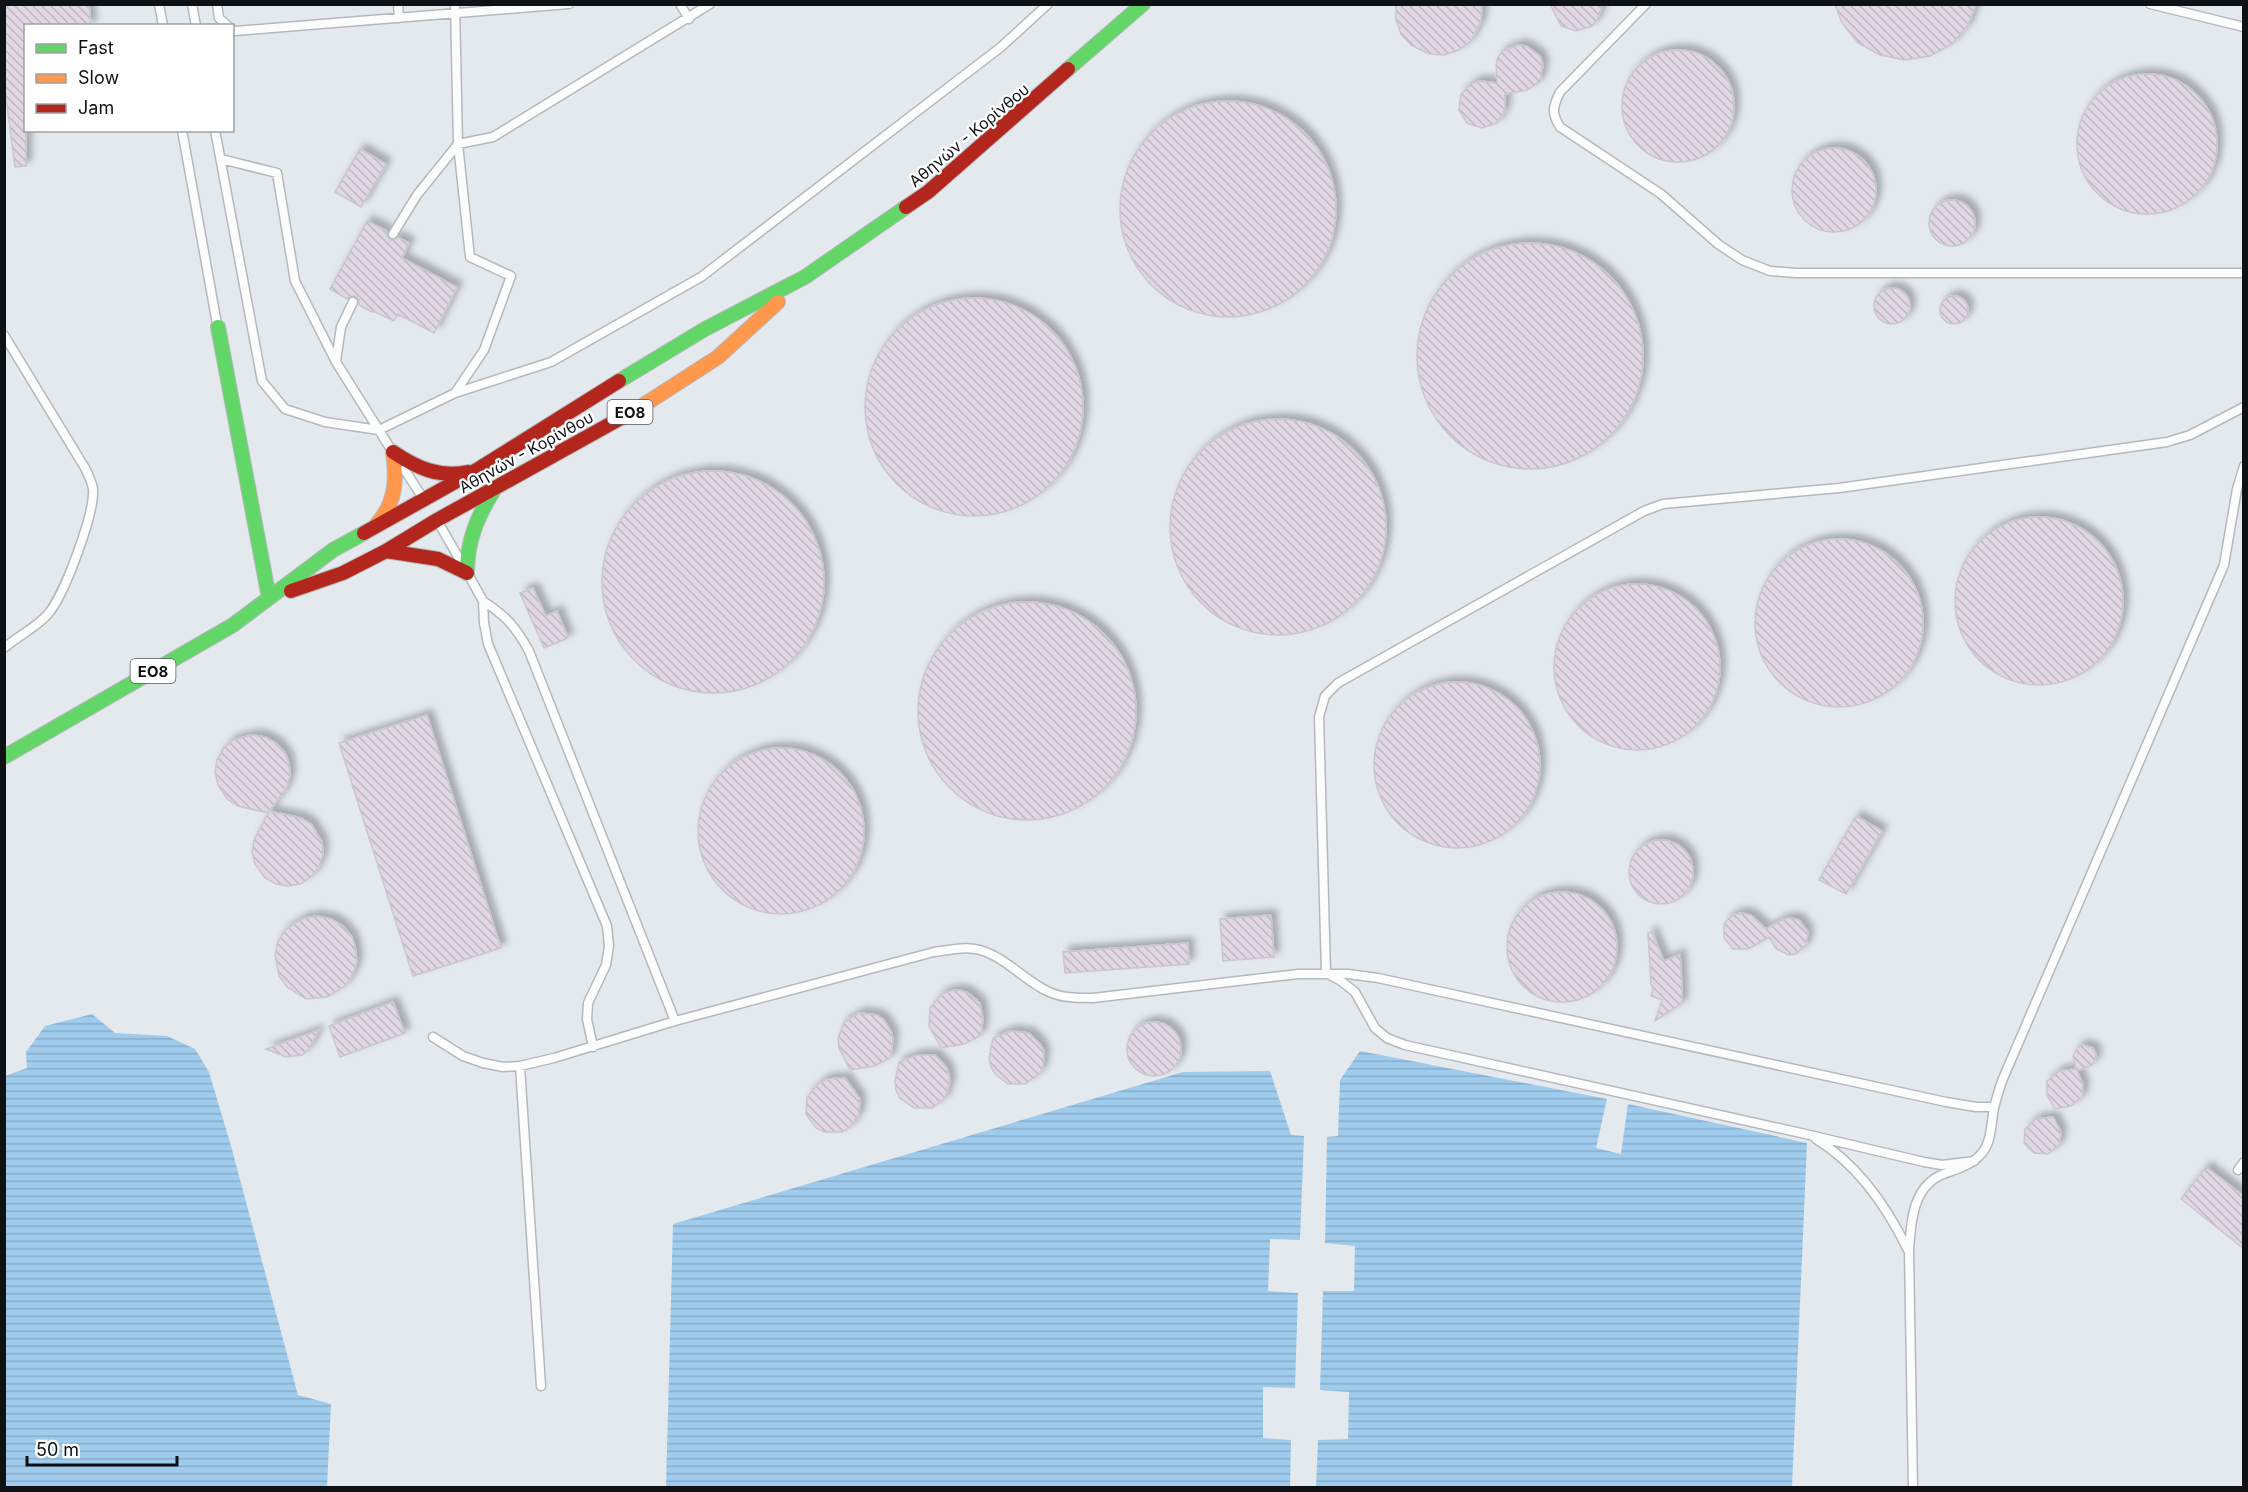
<svg xmlns="http://www.w3.org/2000/svg" width="2248" height="1492" viewBox="0 0 2248 1492" font-family="Inter,sans-serif">
  <style>
    .water { fill: url(#water-rules) }
    .building { fill: url(#building-back-hatch); stroke: #c8c8cc; stroke-width: 1.5; filter: url(#shadow) }
    .lines { fill: none; stroke-linecap: round; stroke-linejoin: round }
    .lane-casing { stroke: #b5b9bc; stroke-width: 11 }
    .fast-casing { stroke: #b5b9bc; stroke-width: 16 }
    .slow-casing { stroke: #b5b9bc; stroke-width: 16 }
    .jam-casing { stroke: #b5b9bc; stroke-width: 16 }
    .lane { stroke: #fbfcfc; stroke-width: 8 }
    .fast { stroke: #63d668; stroke-width: 14 }
    .slow { stroke: #ff974d; stroke-width: 14 }
    .jam { stroke: #b3261e; stroke-width: 14 }
    .labels { text-anchor: middle; dominant-baseline: central; stroke-width: 4.5; stroke-linejoin: round; paint-order: stroke }
    .shield { fill: #fff; stroke: #57595b; stroke-width: 1.5 }
    .shield-label { font-size: 15px; font-weight: bold; fill: #0f1215 }
    .street-label { font-size: 16px; fill: #0f1215; stroke: #fff }
  </style>
  <defs>
    <pattern id="water-rules" width="6" height="5" patternUnits="userSpaceOnUse" patternTransform="scale(1.5)"><rect width="6" height="5" fill="#9fcbec"/><path d="M0 2.5h6" fill="none" stroke="#88adca"/></pattern>
    <pattern id="building-back-hatch" width="6" height="6" patternUnits="userSpaceOnUse" patternTransform="scale(1.5)"><rect width="6" height="6" fill="#e0d7e3"/><path d="M-1 5l2 2M0 0l6 6M5-1l2 2" fill="none" stroke="#bfb8c2"/></pattern>
    <filter id="shadow"><feDropShadow dx="5.5" dy="-5.5" stdDeviation="3" flood-color="#0004"/></filter>
  </defs>
  <rect width="100%" height="100%" fill="#e4e9ee"/>
  <path class="water" d="M92,1014L115,1033L167,1036L195,1049L209,1072L231,1146L298,1395L331,1404L327,1487H5V1076L27,1068L26,1052L45,1026Z
    M1360,1051L1607,1099L1596,1148L1621,1154L1628,1104L1807,1143L1792,1487H1316L1318,1440L1348,1439L1349,1392L1320,1390L1323,1291H1354L1355,1246L1325,1243L1327,1137L1338,1136L1340,1080Z
    M1270,1071L1291,1135L1304,1136L1300,1240L1270,1239L1268,1291L1298,1293L1295,1388L1263,1387V1438L1291,1440L1290,1487H666L673,1224L1183,1072Z"/>
  <path class="building" d="M4,4H89L91,26H26V166L15,167L4,82Z
    M1396,4H1482L1481,21L1471,41L1459,50L1444,55L1429,54L1411,45L1401,34L1396,20Z
    M1550,4H1603L1597,20L1592,26L1576,31L1561,26Z
    M1835,4H1976L1968,25L1952,44L1930,56L1905,60L1880,55L1858,43L1842,23Z
    M1518,45L1526,46L1540,56L1543,64L1540,81L1527,90L1505,94V110L1497,123L1482,128L1467,123L1459,110L1461,94L1473,83L1480,81L1497,83L1496,65L1498,57L1503,51Z
    M1622 106a56 56 0 1 1 112 0a56 56 0 1 1-112 0Z
    M2077 144a70 70 0 1 1 140 0a70 70 0 1 1-140 0Z
    M1120 209a108 108 0 1 1 216 0a108 108 0 1 1-216 0Z
    M1792 190a42 42 0 1 1 84 0a42 42 0 1 1-84 0Z
    M360,149L386,164L361,207L335,192Z
    M1929 223a23 23 0 1 1 46 0a23 23 0 1 1-46 0Z
    M367,221L387,231V236L390,240L398,237L409,243L402,258L457,287L434,333L398,314L394,321L373,311L372,312L359,305V301L356,297L352,296L347,299L330,289Z
    M1417 356a113 113 0 1 1 226 0a113 113 0 1 1-226 0Z
    M1874 306a18 18 0 1 1 36 0a18 18 0 1 1-36 0Z
    M1940 310a14 14 0 1 1 28 0a14 14 0 1 1-28 0Z
    M865 407a109 109 0 1 1 218 0a109 109 0 1 1-218 0Z
    M1170 527a108 108 0 1 1 216 0a108 108 0 1 1-216 0Z
    M602 582a111 111 0 1 1 222 0a111 111 0 1 1-222 0Z
    M1955 601a84 84 0 1 1 168 0a84 84 0 1 1-168 0Z
    M1755 623a84 84 0 1 1 168 0a84 84 0 1 1-168 0Z
    M1554 667a83 83 0 1 1 166 0a83 83 0 1 1-166 0Z
    M533,588L546,616L557,611L568,638L544,648L520,593Z
    M918 711a109 109 0 1 1 218 0a109 109 0 1 1-218 0Z
    M1374 765a83 83 0 1 1 166 0a83 83 0 1 1-166 0Z
    M427,715L501,948L413,976L339,743Z
    M252,735L265,737L276,743L285,753L289,763L290,776L286,789L269,811L301,818L311,824L322,842L323,854L319,866L312,876L300,884L288,886L276,884L265,878L255,864L252,852L254,840L269,811L268,813L238,806L227,799L218,785L215,772L217,760L224,748L233,740Z
    M698 831a83 83 0 1 1 166 0a83 83 0 1 1-166 0Z
    M1856,816L1882,831L1846,894L1819,880Z
    M1629 872a32 32 0 1 1 64 0a32 32 0 1 1-64 0Z
    M1507 947a55 55 0 1 1 110 0a55 55 0 1 1-110 0Z
    M1743,913L1751,915L1766,929L1784,919L1791,918L1799,920L1808,932L1806,945L1796,954L1789,955L1776,949L1769,937L1748,949H1733L1724,938V924L1729,918L1736,914Z
    M1271,915L1274,957L1223,961L1220,919Z
    M316,916L331,919L343,926L352,937L355,946L357,961L353,974L345,986L327,997L306,999L287,987L279,976L275,955L278,941L286,929L302,919Z
    M1652,932L1664,961L1680,954L1682,988V1003L1655,1021L1662,1000L1651,996L1653,988L1651,985L1648,933Z
    M1188,943L1189,964L1065,973L1063,952Z
    M959,990L968,993L980,1003L983,1019L981,1035L964,1044L941,1048L929,1026L930,1008L942,994L950,991Z
    M393,1002L405,1033L340,1057L329,1026Z
    M859,1013L877,1015L884,1020L892,1033L893,1041L890,1058L874,1066L850,1070L839,1048L838,1039L844,1022Z
    M1127 1049a27 27 0 1 1 54 0a27 27 0 1 1-54 0Z
    M319,1030L308,1050L302,1055L286,1057L266,1049Z
    M1011,1031L1029,1033L1040,1044L1044,1051L1043,1067L1039,1074L1025,1084H1008L995,1074L991,1067L989,1058L993,1038Z
    M2082,1045L2093,1048L2096,1054L2095,1060L2092,1065L2077,1071L2083,1084L2082,1097L2071,1106L2055,1109L2047,1095V1081L2059,1071L2076,1069L2073,1056L2078,1047Z
    M917,1055H935L947,1068L949,1075L950,1083L945,1098L932,1108H914L900,1098L896,1090L895,1081L899,1062Z
    M845,1078L860,1099L859,1115L849,1128L842,1132H824L816,1128L806,1114L807,1097L819,1083L827,1079Z
    M2053,1117L2061,1132L2059,1145L2048,1154L2034,1153L2024,1143L2025,1129L2036,1119Z
    M2206,1167L2244,1196V1249L2181,1199Z"/>
  <g class="lines">
    <g class="lane-casing">
      <path id="lane" d="M159,4L163,26
        M192,4L196,26
        M217,4L219,18L228,26
        M398,4L399,18
        M455,4L458,144L470,257L511,276L484,350L455,393
        M680,4L689,19
        M1646,4L1560,92C1553,106 1551,113 1560,127L1661,194L1718,244L1742,260L1770,271L1796,273H2244
        M2150,4L2244,27
        M232,29L235,31L569,4
        M182,130L217,324
        M215,130L262,381L285,409L325,422L379,430L455,393L551,362L701,277L1001,47L1048,4
        M221,159L277,173L295,281L336,362L392,451
        M393,234L417,195L458,144L493,137L710,4
        M4,335L85,468C88,474 92,482 93,489C95,513 64,596 48,614C38,626 17,637 4,648
        M336,361L341,327L353,302
        M404,469L423,498
        M438,522L460,560
        M468,574L483,601L484,623L488,644L607,926L609,946L606,965L588,1003L587,1019L593,1047
        M483,601C506,616 516,627 529,651L675,1021
        M433,1037L463,1056L483,1063L503,1067L520,1066L554,1058L675,1021L934,952C949,950 965,946 980,950C1005,957 1024,980 1047,991C1061,998 1077,998 1093,998L1298,974H1348L1378,978L1946,1102L1976,1107H1994
        M520,1066L541,1386
        M1816,1139C1859,1165 1887,1207 1908,1250
        M1974,1161L1942,1165L1924,1162L1801,1133L1405,1045L1387,1038L1375,1028L1355,992L1341,981L1326,973L1319,717L1325,696L1338,683L1644,511L1663,504L1839,488L2167,442L2190,435L2244,407
        M2238,1170L2244,1162
        M1913,1488L1909,1250C1911,1220 1913,1184 1946,1173C1960,1168 1973,1164 1982,1153C1992,1141 1991,1122 1994,1108C1996,1099 1999,1090 2002,1081L2224,565L2237,489L2244,466"/>
    </g>
    <g class="fast-casing">
      <path id="fast" d="M1068,69L1143,4
        M218,327L269,598
        M619,381L705,329L805,277L906,207
        M467,573C467,541 477,517 494,490
        M4,757L233,625L333,550L364,533"/>
    </g>
    <g class="slow-casing">
      <path id="slow" d="M639,408L718,357L778,302
        M377,524C396,502 397,480 393,452"/>
    </g>
    <g class="jam-casing">
      <path id="jam" d="M906,207L928,192L1068,69
        M393,452C417,468 439,478 468,472
        M364,533L480,468L619,381
        M386,551L438,559L467,573
        M291,591L343,573L386,551L437,520L639,408"/>
    </g>
    <use href="#lane" class="lane"/>
    <use href="#fast" class="fast"/>
    <use href="#slow" class="slow"/>
    <use href="#jam" class="jam"/>
  </g>
  <g class="labels">
    <g class="shield">
      <rect x="607.5" y="400" width="45" height="24" rx="4.5"/>
      <rect x="130.5" y="659" width="45" height="24" rx="4.5"/>
    </g>
    <g class="shield-label">
      <text x="630" y="412">ΕΟ8</text>
      <text x="153" y="671">ΕΟ8</text>
    </g>
    <g class="street-label">
      <text transform="translate(969 135) rotate(-40)">Αθηνών - Κορίνθου</text>
      <text transform="translate(526 452) rotate(-29)">Αθηνών - Κορίνθου</text>
    </g>
  </g>
  <rect width="2248" height="1492" fill="none" stroke="#0f1215" stroke-width="12"/>
  <rect x="24" y="24" width="210" height="108" fill="#ffffff" stroke="#9fa0a1" stroke-width="1.5"/>
  <rect x="36" y="44" width="30" height="9" fill="#63d668" stroke="#9fa0a1" stroke-width="1.5"/>
  <text x="78" y="54" font-size="18" fill="#0f1215">Fast</text>
  <rect x="36" y="74" width="30" height="9" fill="#ff974d" stroke="#9fa0a1" stroke-width="1.5"/>
  <text x="78" y="84" font-size="18" fill="#0f1215">Slow</text>
  <rect x="36" y="104" width="30" height="9" fill="#b3261e" stroke="#9fa0a1" stroke-width="1.5"/>
  <text x="78" y="114" font-size="18" fill="#0f1215">Jam</text>
  <path d="M27 1456v9h150v-9" fill="none" stroke="#0f1215" stroke-width="3"/>
  <text x="36" y="1456" font-size="18" fill="#0f1215" stroke="#ffffff" stroke-width="4.5" paint-order="stroke">50 m</text>
</svg>
